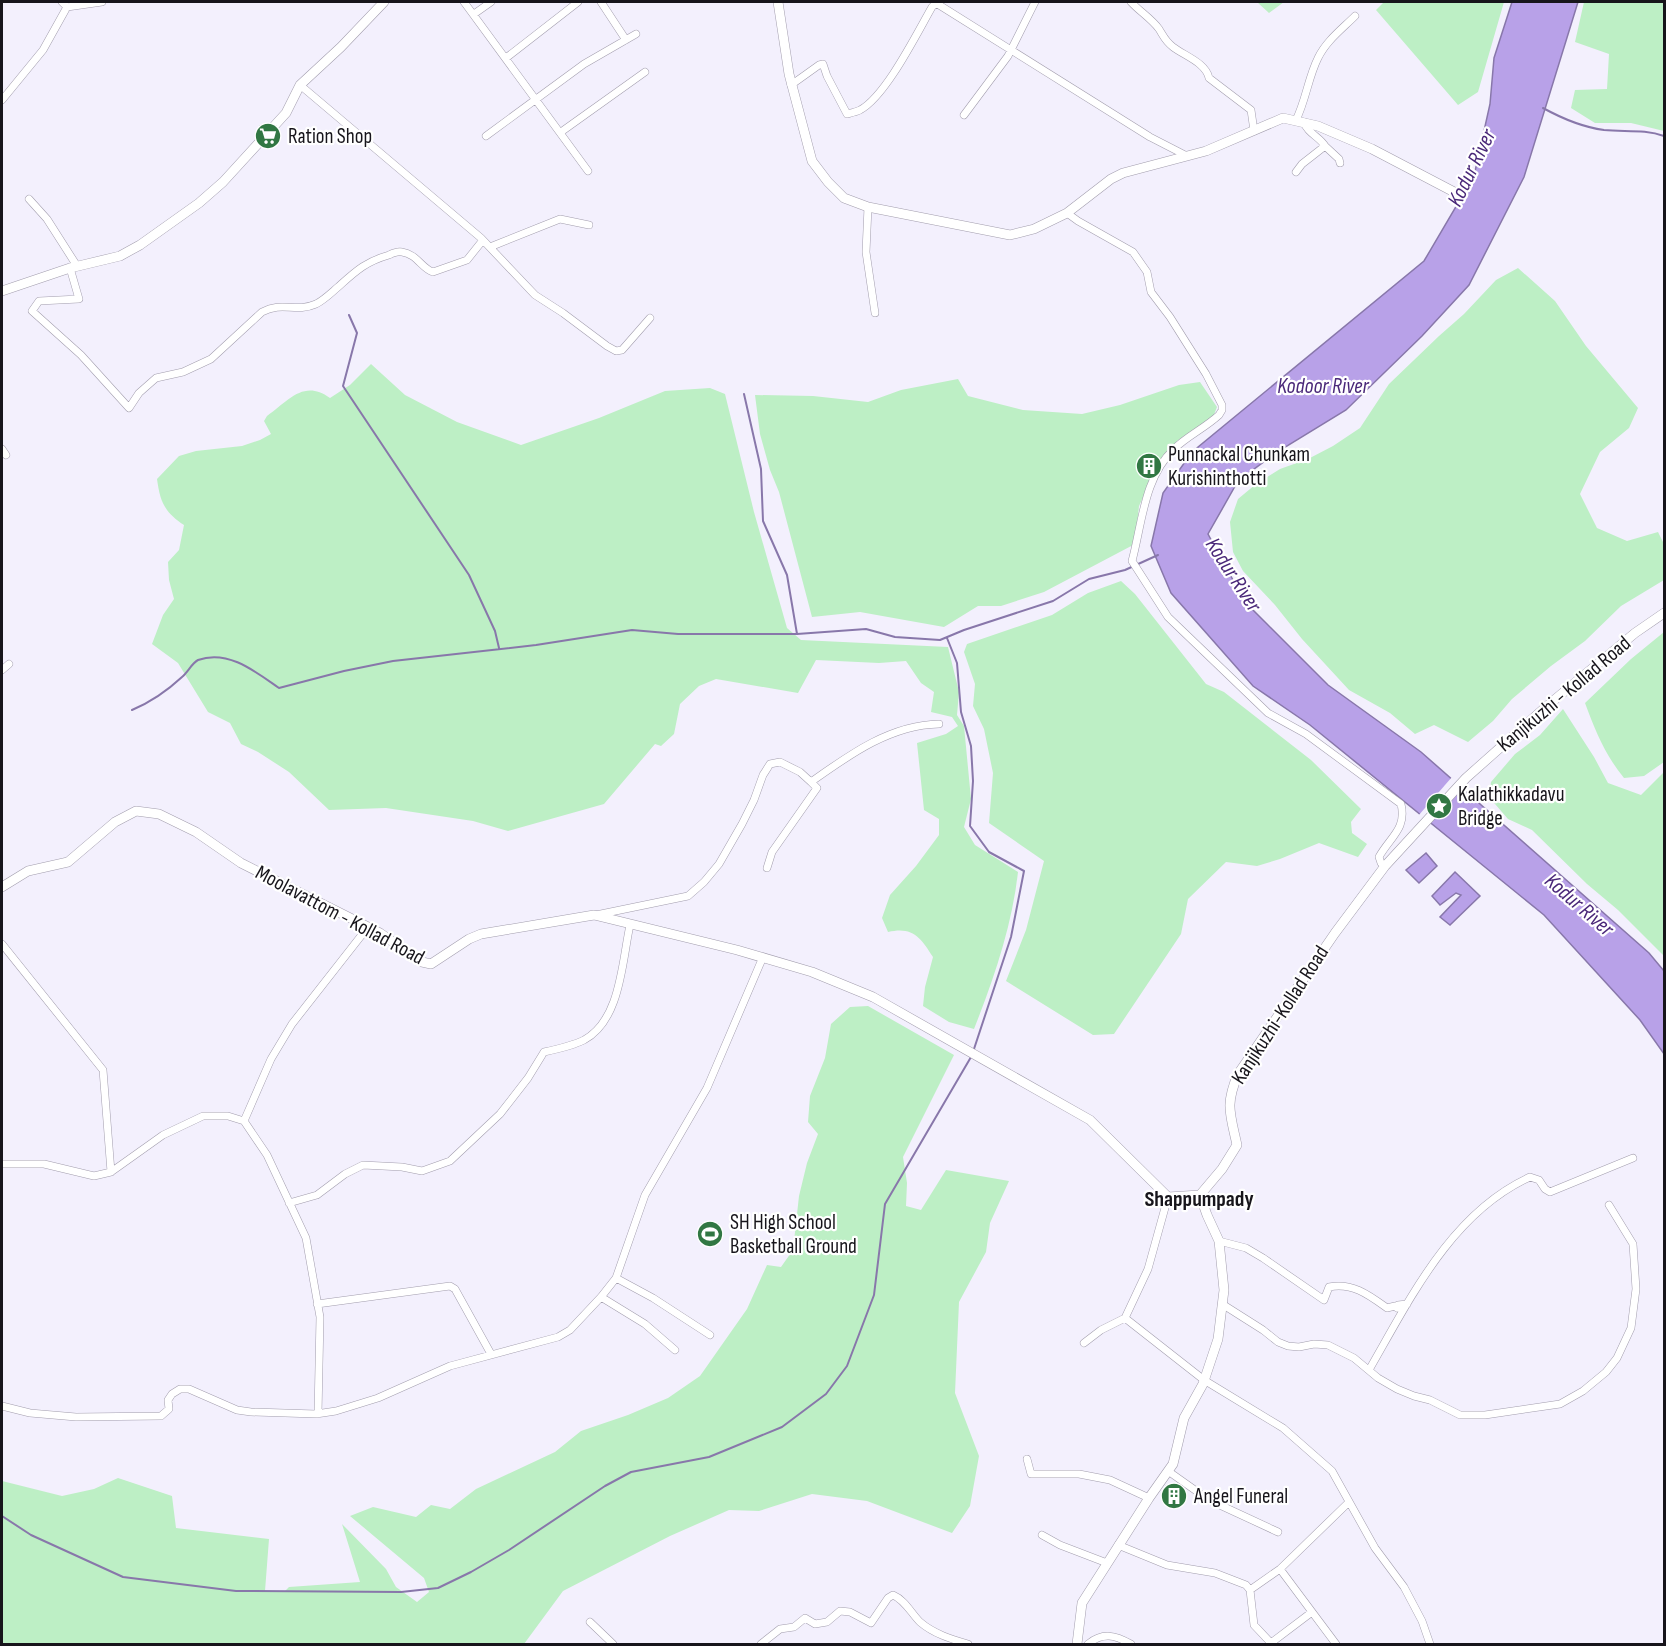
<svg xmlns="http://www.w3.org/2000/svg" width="1666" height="1646" viewBox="0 0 1666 1646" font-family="'Sofia Sans Condensed',sans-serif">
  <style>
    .green { fill: #bdefc5 }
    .water { fill: #b8a1e8; stroke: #87a; stroke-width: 1.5 }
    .pier { fill: #f3f0fd }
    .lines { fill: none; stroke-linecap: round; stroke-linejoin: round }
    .stream { stroke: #87a; stroke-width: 2 }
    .street-casing { stroke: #a29dad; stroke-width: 8 }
    .secondary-casing { stroke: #a29dad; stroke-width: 10 }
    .street { stroke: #fff; stroke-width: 7 }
    .secondary { stroke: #fff; stroke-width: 9 }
    .labels { text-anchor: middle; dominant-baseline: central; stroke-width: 4.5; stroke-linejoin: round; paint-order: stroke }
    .poi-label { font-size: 21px; fill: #17151b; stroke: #fff; text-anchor: start }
    .street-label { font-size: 21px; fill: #17151b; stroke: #fff }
    .water-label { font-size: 22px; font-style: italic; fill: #4a2879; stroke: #fff }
    .neighbourhood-label { font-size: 22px; font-weight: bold; fill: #17151b; stroke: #fff }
  </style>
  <rect width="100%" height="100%" fill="#f3f0fd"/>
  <path class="green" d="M1257,2H1284L1269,13Z
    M1384,2H1504L1478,92L1458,105L1376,10Z
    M1584,2H1664V131L1631,123H1595L1571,108L1575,90L1607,89L1609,54L1575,42Z
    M1518,268L1555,301L1586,346L1638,408L1629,428L1600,452L1580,494L1597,528L1627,541L1658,532L1664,544V580L1621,606L1585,641L1551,666L1512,699L1493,721L1468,742L1434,725L1415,734L1390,713L1349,690L1302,639L1275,605L1243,571L1233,552L1230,522L1238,499L1256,484L1280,469L1308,459L1333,446L1360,428L1389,384L1439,336L1464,314L1496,280Z
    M371,364L405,395L457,422L521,445L599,418L665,391L710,388L725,394L754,512L787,628L801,640L948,647L959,692L957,715L964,726L971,799L964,827L975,845L1018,872C1012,926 994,978 974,1029L949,1022L923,1006L925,987L933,957C921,938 913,926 888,932L882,918L890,895L916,866L939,835V819L924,810L917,743L946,734L958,726L952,717L931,712L934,692L921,683L906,661L879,663L816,660L798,693L716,679L699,686L680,704L674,734L661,746L655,744L604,804L508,831L473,821L386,808L329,810L289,772L258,752L241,744L230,723L208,712L178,663L152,644L163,615L174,599L169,580L168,562L179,550L184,525C164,512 160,501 157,479L179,456L196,451L242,446L260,440L271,434L264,421L267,416C289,400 304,379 330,398L350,385Z
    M958,379L968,396L1023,410L1082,414L1120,405L1179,385L1200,382L1217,407L1213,417L1177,441L1162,457L1139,506L1135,544L1044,592L1001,606H978L944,627L860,612L812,617L779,492L770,470L760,434L755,395L813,396L868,402L901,390Z
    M1121,581L1135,594L1206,684L1224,692L1311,760L1361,809L1351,822L1352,833L1367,844L1358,857L1319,843L1280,859L1257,866L1226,862L1188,899L1181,934L1114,1034L1093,1035L1006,981L1026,930L1044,861L989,823L993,773L984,729L973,706L975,684L964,652L967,644L1052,615L1088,593Z
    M1664,632V762L1644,776L1624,778C1605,755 1595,730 1585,703L1631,659Z
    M1563,709L1594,757L1608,783L1641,795L1664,772V956L1618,910L1587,884L1532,830L1508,819L1489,797L1491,782L1515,754L1540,735Z
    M868,1006L954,1055L903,1157L907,1183L906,1206L921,1210L946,1170L1009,1181L990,1223L986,1252L959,1302L955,1393L979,1456L970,1506L952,1533L867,1501L812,1494L759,1511L729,1510L670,1536L563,1591L524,1644H2V1481L62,1496L94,1489L118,1478L172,1496L176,1528L269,1539L265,1591L284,1592L289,1587L360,1582L342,1524L386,1569L396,1587L417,1602L429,1592L424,1578L350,1516L373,1507L416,1517L431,1505L450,1509L476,1489L555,1452L581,1431L628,1415L668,1398L700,1376L747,1309L767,1265L781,1267L793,1250L799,1196L807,1163L818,1134L808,1122L810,1096L825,1058L831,1024L850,1007Z
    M707,1224L719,1232L714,1242L710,1239L707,1242L701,1236Z"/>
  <path class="water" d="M1512,2H1578L1524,177L1469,285L1422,336L1346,410L1277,452L1238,481L1208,534L1245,602L1328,685L1421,752L1649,953L1664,971V1054L1640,1020L1544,915L1310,725L1253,686L1171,593L1151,546L1163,493L1192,452L1424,261L1474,176L1490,104L1494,58Z
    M1426,853L1437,866L1419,883L1406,870Z
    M1455,872L1480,896L1450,925L1440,917L1461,895L1456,893L1440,905L1432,896Z"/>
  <path class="pier" d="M1452,777L1463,786L1428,824L1418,816Z"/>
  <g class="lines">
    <path class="stream" d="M1543,108C1563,119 1582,127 1604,130C1625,132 1645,129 1664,136
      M349,315L357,333L343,386L469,575L495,631L499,648
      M744,394L761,469L763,521L787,575L797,634
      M947,638L957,663L961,712L971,746L973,781L970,826L989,852L1024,871L1011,937L973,1052
      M132,710C151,702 167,691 182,677C188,672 192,663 198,660C228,649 256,672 279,688L344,671L393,661L536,645L632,630L678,634H797L866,629L895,637L940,640L964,630L1053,601L1089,579L1125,570L1158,555
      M2,1516L31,1535L123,1577L236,1591L401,1592L438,1588L471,1572L509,1550L605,1486L631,1472L709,1457L782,1427L826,1394L847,1366L874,1295L885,1204L971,1057"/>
    <g class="street-casing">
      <path id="street" d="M464,2L588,171
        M601,2L626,40
        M1131,2C1139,11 1152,19 1159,29C1164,37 1165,41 1173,47C1185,56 1206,63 1209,78L1251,110L1254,131
        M67,7L102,2
        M474,14L491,2
        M506,58L578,2
        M300,85L481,238L535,295L563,313L607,346L616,351L622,350L650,318
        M791,85L819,65L823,64L827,76L847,114C851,113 856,112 860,110C886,96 917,33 932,7L936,3L1150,137L1187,156
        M2,100L43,50L67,7L62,2
        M964,115L1008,56L1035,2
        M1296,120C1306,100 1308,78 1318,58C1326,41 1342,29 1355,16
        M561,132L645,72
        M486,136L584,64L636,34
        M1325,146L1339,159L1340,163
        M1296,172L1302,164L1325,146C1320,137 1307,133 1304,122
        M29,199L47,219L77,266
        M868,207L866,252L875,313
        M1067,213L1078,221L1133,252L1147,272L1151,292L1170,317L1206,374L1222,405V410L1219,415C1205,428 1187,436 1174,449C1144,477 1142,524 1132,561L1168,617L1268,713L1306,734L1401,804C1407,829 1390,837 1379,857L1381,863L1385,866
        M490,247L560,219L589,225
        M70,268L79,299L39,301L32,311L81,355L129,408L139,393L156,378L183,372L211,359L262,312C283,301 295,313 316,304C324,300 331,293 338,287C356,271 365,262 389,255C393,253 397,251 402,252C417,254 422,269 433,272L467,260L483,240
        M2,449L6,455
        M2,670L9,664
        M767,868L772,852L817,788L811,782
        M596,915L688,896L704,882L719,864L742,824L754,800L763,775L770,764L780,762L800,772L811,782C849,755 890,725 939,724
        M2,944L103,1070L111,1172
        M244,1121L271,1059L292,1024L368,927
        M2,1164H44L94,1176L111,1172L163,1135L203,1116H228L244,1121L267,1155L306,1238L320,1317L318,1414
        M289,1203L317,1195L345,1174L363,1165L402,1167L422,1171L450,1161L500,1114L528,1078L544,1052C558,1049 572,1046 584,1040C621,1020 622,961 630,925
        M1219,1241L1246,1248L1263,1258L1324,1300L1329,1287C1352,1282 1369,1295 1387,1308L1395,1306L1397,1308L1398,1305L1407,1304
        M616,1278L653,1298L710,1335
        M601,1297L645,1324L675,1350
        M317,1304L450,1286L455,1289L491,1354
        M1222,1304L1263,1330L1278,1342L1288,1346L1299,1347L1314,1344L1328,1345L1354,1358L1378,1378L1397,1389L1414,1396L1430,1400L1460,1415H1485L1560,1404L1583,1391L1606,1372L1617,1358L1631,1328L1636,1289L1633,1244L1609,1205
        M1125,1318L1204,1380L1283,1428L1332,1471L1375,1548L1404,1587L1422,1621L1430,1644
        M1084,1343L1101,1330L1125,1318L1148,1269L1168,1197
        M1369,1370C1410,1299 1451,1213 1530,1177L1539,1180L1545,1189L1550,1192L1633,1158
        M2,1406L30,1413L76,1417L161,1416L169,1409L168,1400L172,1394L180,1389H189L237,1410L251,1412L316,1414L336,1411L378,1398L450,1366L558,1337L570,1330L601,1297L616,1278L645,1195L707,1088L763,957
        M1027,1459L1031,1474H1079L1110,1480L1149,1498
        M1168,1471L1209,1500L1278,1532
        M1042,1535L1060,1545L1107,1563
        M1118,1545L1167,1565L1215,1573L1246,1585L1250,1590L1254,1625L1271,1643L1312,1612
        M1280,1569L1336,1644
        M1250,1590L1280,1569L1348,1503
        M590,1622L613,1644
        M761,1644L780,1629L794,1627L805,1618L815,1624L827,1622L840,1611L850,1612L871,1623L888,1598L893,1595C905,1600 911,1613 920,1622C934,1634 951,1639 968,1644
        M1088,1644C1103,1632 1115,1635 1131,1644"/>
    </g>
    <g class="secondary-casing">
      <path id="secondary" d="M778,2L789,74L812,161L828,182L844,198L868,207L1010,235L1034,229L1067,213L1111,179L1123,173L1206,151L1283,118L1318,126L1372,149L1458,194
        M2,291L70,268L120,256L140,245L199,203L223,182L286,113L300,85L341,47L384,2
        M2,887L28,871L68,862L115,822L136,811L159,814L196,832L241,863L380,933L422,962L431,964L469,939L481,934L594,915L737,950L812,972L873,997L1090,1120L1168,1197L1200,1195
        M1077,1644L1082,1603L1149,1498L1173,1464L1184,1418L1203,1384L1218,1339L1224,1290L1219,1241L1207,1215L1200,1195L1222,1169L1237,1145C1230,1113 1225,1105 1238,1074L1335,933L1385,866L1466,778L1547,706L1635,633L1664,613"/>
    </g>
    <use href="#street" class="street"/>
    <use href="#secondary" class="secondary"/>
  </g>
  <defs>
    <g id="supermarket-disc" transform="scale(1.35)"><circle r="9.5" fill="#317743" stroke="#fff"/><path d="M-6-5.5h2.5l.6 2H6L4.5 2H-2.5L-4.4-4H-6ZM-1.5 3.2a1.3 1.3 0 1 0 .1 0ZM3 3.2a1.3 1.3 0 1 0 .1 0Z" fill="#fff"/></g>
    <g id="building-disc" transform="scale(1.35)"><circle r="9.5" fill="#317743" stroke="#fff"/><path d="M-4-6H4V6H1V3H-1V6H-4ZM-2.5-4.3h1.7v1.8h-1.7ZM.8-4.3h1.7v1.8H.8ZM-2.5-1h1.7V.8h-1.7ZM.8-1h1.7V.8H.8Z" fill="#fff"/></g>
    <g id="sight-disc" transform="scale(1.35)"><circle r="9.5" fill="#317743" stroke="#fff"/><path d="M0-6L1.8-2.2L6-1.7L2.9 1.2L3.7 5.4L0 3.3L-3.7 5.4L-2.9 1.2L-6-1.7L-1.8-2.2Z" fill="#fff"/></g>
    <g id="stadium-disc" transform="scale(1.35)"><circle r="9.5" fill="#317743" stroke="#fff"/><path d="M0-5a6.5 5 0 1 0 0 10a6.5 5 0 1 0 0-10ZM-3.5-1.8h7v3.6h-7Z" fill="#fff"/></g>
  </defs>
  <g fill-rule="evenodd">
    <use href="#supermarket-disc" x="268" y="136"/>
    <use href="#building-disc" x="1149" y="466"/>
    <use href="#sight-disc" x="1439" y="806"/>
    <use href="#stadium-disc" x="710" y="1234"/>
    <use href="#building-disc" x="1174" y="1496"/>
  </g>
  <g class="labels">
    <g class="poi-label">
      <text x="288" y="136">Ration Shop</text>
      <text x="1168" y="454">Punnackal Chunkam<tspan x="1168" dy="24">Kurishinthotti</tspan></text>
      <text x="1458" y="794">Kalathikkadavu<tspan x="1458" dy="24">Bridge</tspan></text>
      <text x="730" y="1222">SH High School<tspan x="730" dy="24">Basketball Ground</tspan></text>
      <text x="1194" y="1496">Angel Funeral</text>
    </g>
    <g class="street-label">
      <text transform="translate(1564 694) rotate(-40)">Kanjikuzhi - Kollad Road</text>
      <text transform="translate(340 915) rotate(28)">Moolavattom - Kollad Road</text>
      <text transform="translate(1280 1015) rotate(-57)">Kanjikuzhi-Kollad Road</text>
    </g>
    <g class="water-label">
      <text transform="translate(1472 168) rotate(-64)">Kodur River</text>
      <text x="1323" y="386">Kodoor River</text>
      <text transform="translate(1233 575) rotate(57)">Kodur River</text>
      <text transform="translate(1579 905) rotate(41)">Kodur River</text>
    </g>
    <g class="neighbourhood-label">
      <text x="1199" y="1199">Shappumpady</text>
    </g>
  </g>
  <rect width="1666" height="1646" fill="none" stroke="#17151b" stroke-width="6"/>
</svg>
